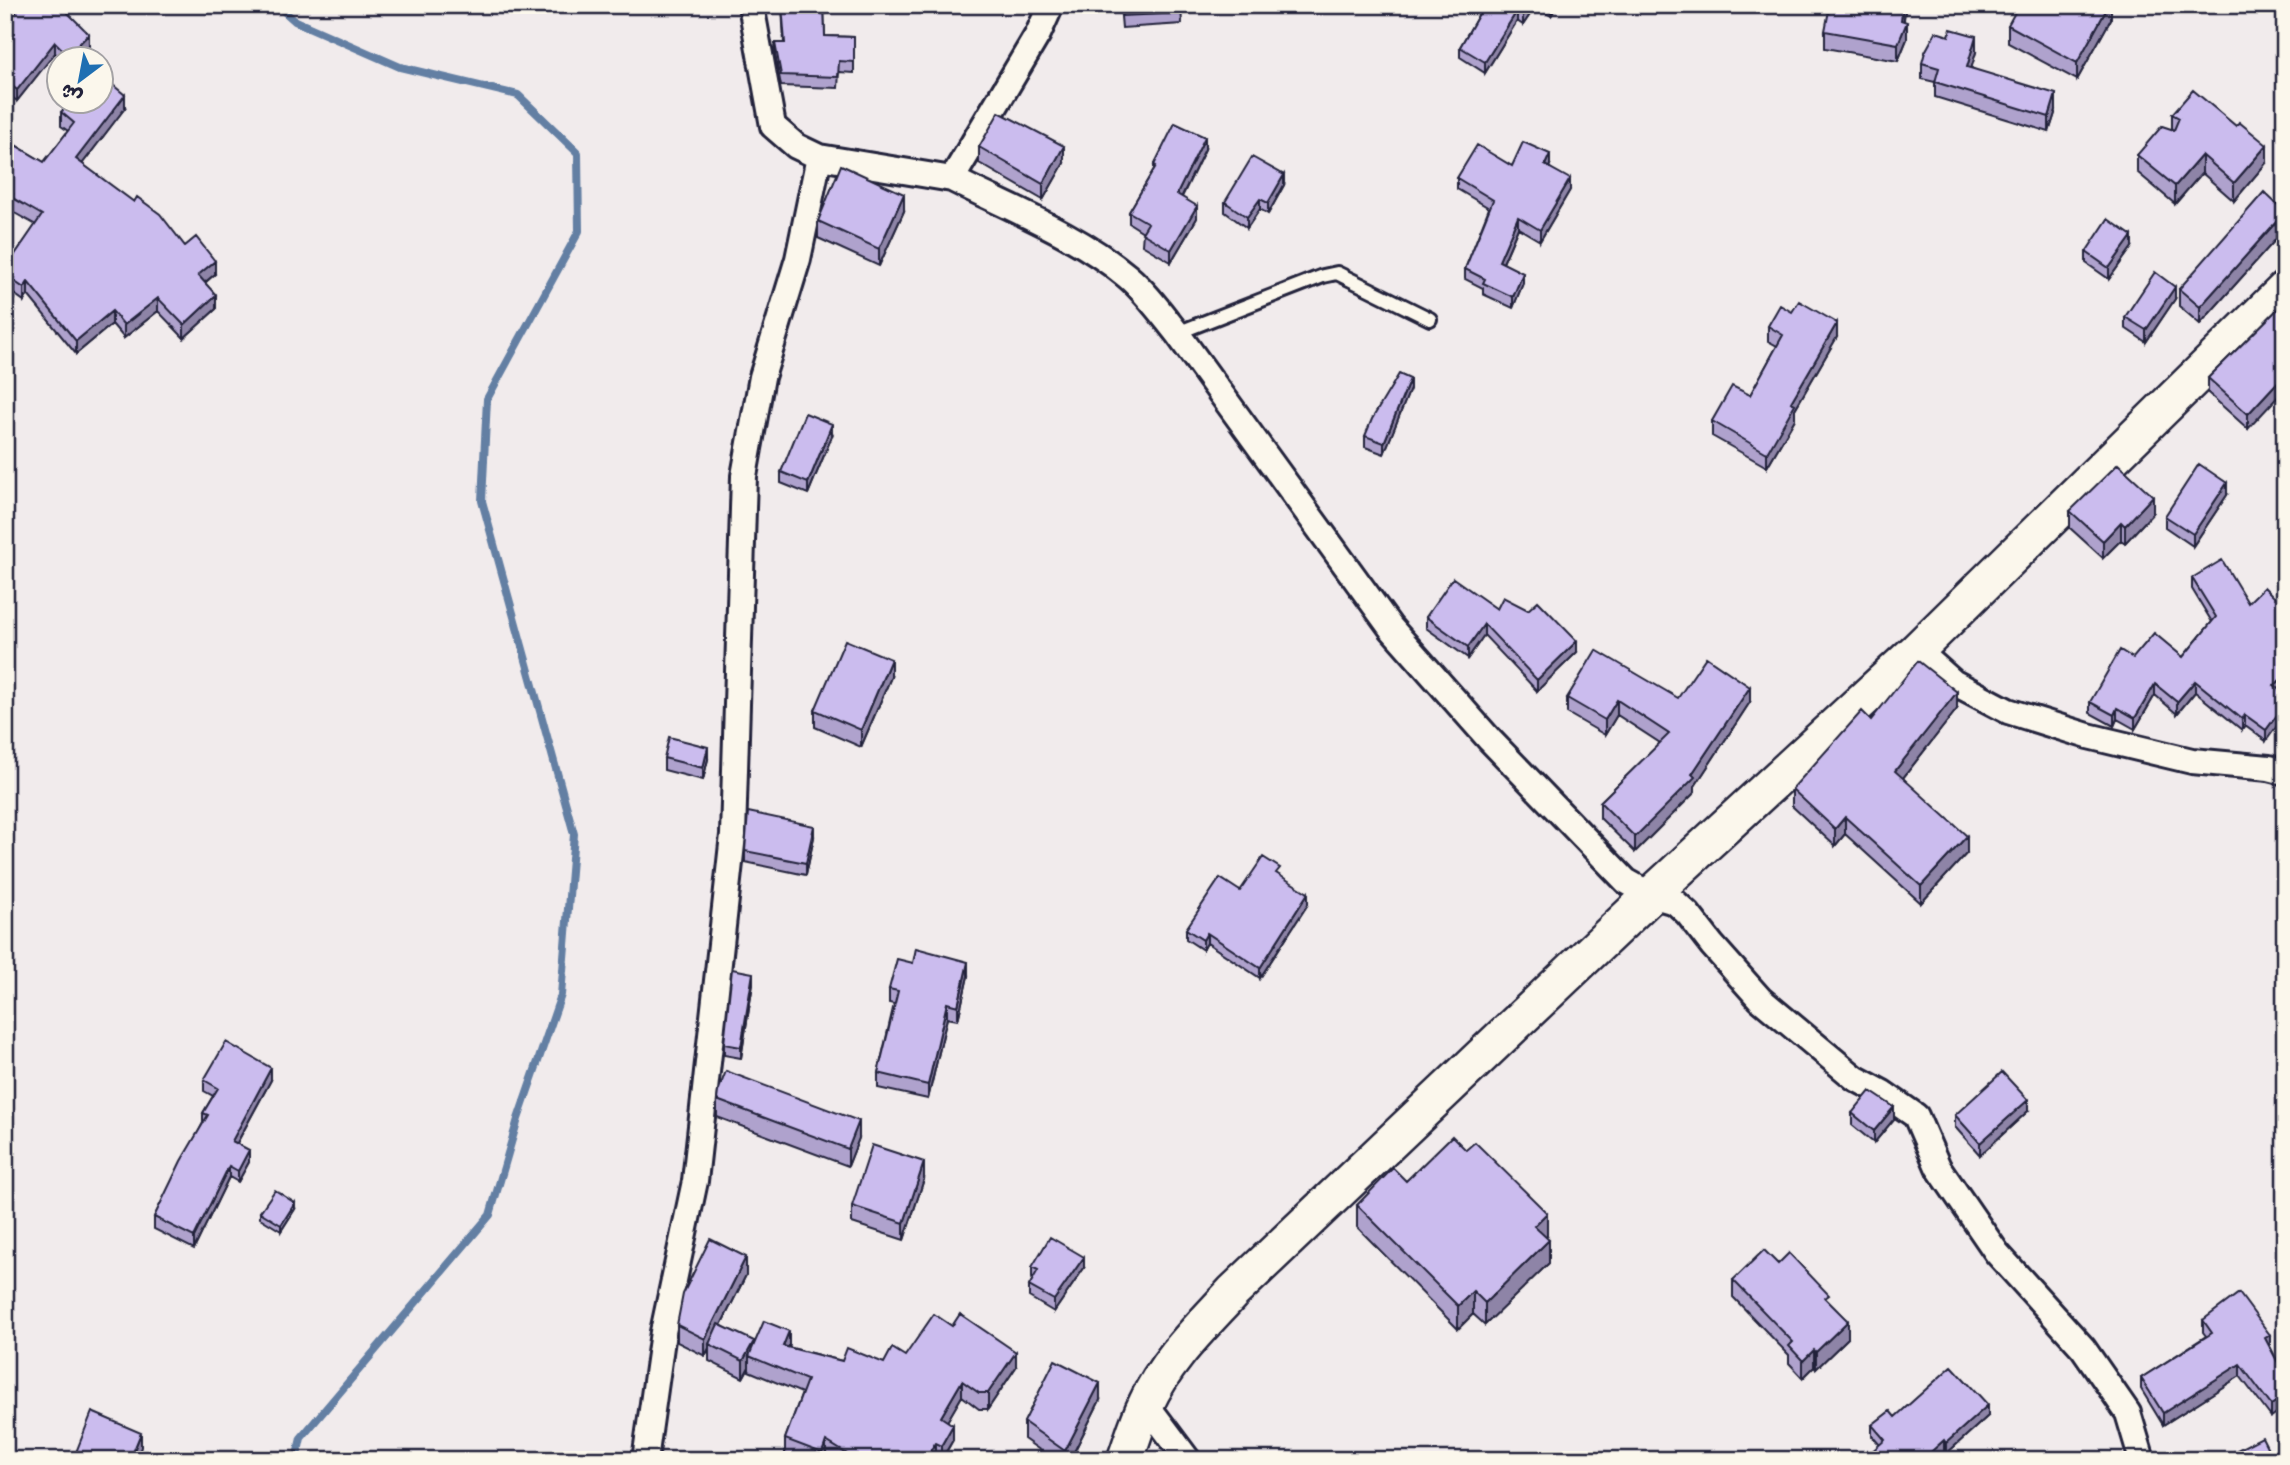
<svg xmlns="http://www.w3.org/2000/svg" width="2290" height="1465" viewBox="0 0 2290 1465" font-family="Sriracha,'Playpen Sans Arabic',sans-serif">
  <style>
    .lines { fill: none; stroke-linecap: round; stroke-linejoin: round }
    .stream { stroke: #637fa3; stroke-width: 8 }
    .service-casing { stroke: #22223b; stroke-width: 18 }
    .minor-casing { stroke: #22223b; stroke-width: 30 }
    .secondary-casing { stroke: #22223b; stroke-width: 40 }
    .service { stroke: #fbf7ec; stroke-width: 12 }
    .minor { stroke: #fbf7ec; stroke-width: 24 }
    .secondary { stroke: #fbf7ec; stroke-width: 35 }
    .wall { fill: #afa2cd; stroke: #22223b; stroke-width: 2 }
    .shaded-wall { fill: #8e84a7; stroke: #22223b; stroke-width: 2 }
    .building { fill: #cbbcee; stroke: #22223b; stroke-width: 2 }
  </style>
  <rect width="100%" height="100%" fill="#f1ebec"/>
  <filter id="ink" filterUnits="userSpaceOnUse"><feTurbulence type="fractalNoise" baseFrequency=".0143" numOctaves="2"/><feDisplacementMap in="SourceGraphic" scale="14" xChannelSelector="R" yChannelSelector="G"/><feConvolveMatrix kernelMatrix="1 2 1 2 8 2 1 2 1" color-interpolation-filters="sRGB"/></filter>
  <g filter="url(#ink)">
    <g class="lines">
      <path class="stream" d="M277,5L295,21L400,67L518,95L578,153L579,231L487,399L482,501L574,834L561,995L518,1119L490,1215L301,1438L296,1460"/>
      <g class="service-casing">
        <path id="service" d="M1177,333L1323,276L1337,273L1430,319"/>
      </g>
      <g class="minor-casing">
        <path id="minor" d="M819,157L952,179L1038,34L1051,5
          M952,179C1009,208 1077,234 1127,276C1146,292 1161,313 1177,333L1391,628L1490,740L1626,881L1651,895L1675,902L1688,914L1712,945L1760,999L1855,1078L1883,1093L1916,1116L1938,1167L1997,1253L2083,1348L2128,1413L2142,1460
          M1917,650L1953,682L2008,711L2088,736L2192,761L2269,768L2285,772
          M1146,1404L1188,1460
          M645,1460L663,1332L695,1181L733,835L744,476L762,377L798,259L819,157L796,146L773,126L751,5"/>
      </g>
      <g class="secondary-casing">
        <path id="secondary" d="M1125,1460C1132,1441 1137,1422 1146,1404C1166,1360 1201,1327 1233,1292L1651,895L1917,650L2285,289"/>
      </g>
      <use href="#service" class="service"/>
      <use href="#minor" class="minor"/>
      <use href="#secondary" class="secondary"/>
    </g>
    <path class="wall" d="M782,5H824L825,36L854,37V73L839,72L838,88L781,86L775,54V43H784Z
      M1120,5H1181L1182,24L1122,28Z
      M1484,5H1557L1551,16L1535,7L1523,25L1517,21L1485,73L1460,57V47Z
      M1905,5L1904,21L1907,39L1898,61L1825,48V31Z
      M2111,5V19L2077,80L2008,43V25Z
      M5,25L89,46L75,60H62L55,53L17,101L5,92Z
      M1976,52L1971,68L2056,110L2049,132L1935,97V82L1922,79V63Z
      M125,108L82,164L185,246L215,274L205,283L216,309L184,338L158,311L124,338L112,324L76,354L28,295L24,301L14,294V299L5,309V269L36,225L11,211V205L5,202V132L14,144L44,162L68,131L61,126V112Z
      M2172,114L2236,126L2267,162L2234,201L2202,173L2175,204L2137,172V155L2172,129Z
      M979,147L1064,163L1043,200L979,163Z
      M1205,149L1182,197L1197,218L1171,262L1142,245L1143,232L1129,223V212L1154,169V165Z
      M1550,165L1549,167L1570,190L1540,241L1518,228L1503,263L1523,283L1513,308L1483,294V288L1465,279V269L1489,208L1457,189V178L1512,166Z
      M1284,185L1268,214L1260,209L1247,228L1225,212V202Z
      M904,211L879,266L818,238V221Z
      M2285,211V229L2200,324L2179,306V289Z
      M2132,247L2109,279L2086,263V252Z
      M2175,299L2146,342L2125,328V317Z
      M2285,302L2248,429L2208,393V378Z
      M1792,312L1837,337L1795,409V419L1767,467L1712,436V421L1750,395L1777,346L1768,341V326Z
      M1410,389L1384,454L1365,447V436Z
      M832,436L808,494L781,483V472Z
      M2285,490V509L2282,507V493Z
      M2227,495L2193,546L2165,527V516Z
      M2070,511L2153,513L2125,543L2121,540L2103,558L2070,528Z
      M2192,578L2248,603L2275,598L2285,590V686L2280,691L2266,741L2245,726L2242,730L2195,692L2177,714L2155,695L2135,729L2117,719L2114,726L2090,713V702L2133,658L2183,657L2212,622L2192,589Z
      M1497,609L1577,652L1537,691L1484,635L1468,658L1426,628V617Z
      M891,677L861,747L815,727V710Z
      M1567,698H1678L1750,702L1695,786V792L1635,852L1600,818V802L1660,743L1617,715L1605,735L1567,713Z
      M1957,709L1903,778L1967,853L1921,903L1845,834L1835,846L1792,806V789L1871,720Z
      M664,758L708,759L703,780L664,770Z
      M814,837L806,875L745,862V851Z
      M1280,876L1308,904L1260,978L1207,943L1203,950L1186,939V929L1240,891Z
      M968,976L958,1020L947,1018L928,1099L878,1088V1073L894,1004L889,1003V989Z
      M753,984L741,1058L724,1055V1044Z
      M204,1080H271L237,1143L249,1162L238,1182L229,1177L194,1249L154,1229V1217L203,1123V1113L213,1096L204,1091Z
      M717,1100L859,1138L848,1166L717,1117Z
      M2028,1111L1980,1155L1955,1127V1115Z
      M1852,1113L1894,1119L1874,1143L1852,1125Z
      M924,1179L904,1240L852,1223V1206Z
      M1406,1181L1547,1236L1545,1237L1549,1263L1485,1325L1473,1314L1458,1329L1357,1227V1205Z
      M295,1209L281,1231L260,1218V1212Z
      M1778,1264L1829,1303L1848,1338L1816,1369L1814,1367L1803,1378L1789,1363V1355L1733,1297V1280Z
      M1032,1267L1084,1268L1054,1312L1029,1297V1286L1033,1279L1032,1278Z
      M746,1275L721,1325L754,1346H789L788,1347L842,1361L884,1363L905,1356L1016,1367L988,1409H979L962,1396L947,1421L953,1440L942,1460H938L935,1458L934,1460H832L826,1456L825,1460H800L785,1454V1439L802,1393L749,1371V1367L743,1378L709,1361V1348L705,1356L677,1342V1325Z
      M2203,1320L2270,1346L2285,1376L2271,1417L2240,1376L2163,1425L2141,1389V1378L2206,1336L2203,1332Z
      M1100,1400L1070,1460H1054L1024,1439V1422Z
      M1988,1416L1946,1454L1944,1451L1879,1444L1872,1436V1425L1895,1417Z"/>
    <path class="shaded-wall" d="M1529,5H1535V7L1523,25V15Z
      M1551,5H1557L1551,16Z
      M1903,5H1905V12L1901,36L1907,22V39L1898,61V44Z
      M2109,5H2111V19L2077,80V63Z
      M1517,11V21L1485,73V62Z
      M89,34V46L75,60H68V55Z
      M1976,36V52L1967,83V67Z
      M55,42V53L17,101V90Z
      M2056,94V110L2049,132V117Z
      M125,95V108L76,172V159Z
      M1205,137V149L1177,206V194Z
      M2267,145V162L2234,201V183Z
      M1064,146V163L1043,200V184Z
      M1550,154V165L1545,176V165Z
      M2202,155V173L2175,204V186Z
      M1284,175V185L1268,214V203Z
      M1570,179V190L1540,241V230Z
      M904,194V211L879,266V249Z
      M1260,199V209L1247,228V217Z
      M1197,206V218L1171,262V250Z
      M2285,212V229L2200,324V307Z
      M1518,217V228L1499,272V261Z
      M2132,236V247L2109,279V268Z
      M215,261V274L198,288V275Z
      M1523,273V283L1513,308V297Z
      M28,282V295L24,301V288Z
      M14,287V299L5,309V297Z
      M2175,287V299L2146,342V330Z
      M216,295V309L184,338V325Z
      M158,298V311L124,338V325Z
      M112,311V324L76,354V341Z
      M1837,323V337L1795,409V419L1767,467V453L1791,402Z
      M2285,374V389L2248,429V414Z
      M1410,379V389L1384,454V443Z
      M832,424V436L808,494V483Z
      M2227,483V495L2193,546V534Z
      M2153,496V513L2125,543V526Z
      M2121,522V540L2103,558V541Z
      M1484,624V635L1468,658V647Z
      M1577,641V652L1537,691V680Z
      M891,659V677L861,747V730Z
      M2285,675V686L2274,698V686Z
      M2195,681V692L2177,714V702Z
      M2155,684V695L2135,729V718Z
      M1750,687V702L1695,786V792L1635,852V837L1692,774Z
      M1957,692V709L1895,788V771Z
      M1617,700V715L1605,735V720Z
      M2285,704V715L2266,741V730Z
      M2117,708V719L2114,726V715Z
      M2245,715V726L2242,730V719Z
      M708,747V759L703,780V768Z
      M1845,817V834L1835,846V829Z
      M814,826V837L806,875V863Z
      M1967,836V853L1921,903V886Z
      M1308,893V904L1260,978V968Z
      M1207,933V943L1203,950V940Z
      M968,962V976L958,1020V1006Z
      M753,973V984L741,1058V1047Z
      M947,1003V1018L928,1099V1085Z
      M271,1068V1080L232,1152V1141Z
      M2028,1100V1111L1980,1155V1143Z
      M1894,1107V1119L1874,1143V1131Z
      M859,1121V1138L848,1166V1149Z
      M249,1150V1162L238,1182V1171Z
      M924,1162V1179L904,1240V1223Z
      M229,1166V1177L194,1249V1237Z
      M295,1203V1209L281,1231V1225Z
      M1547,1213V1236L1534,1248V1226Z
      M1549,1240V1263L1485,1325V1303Z
      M746,1257V1275L711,1345L709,1344V1348L705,1356V1339Z
      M1084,1257V1268L1054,1312V1300Z
      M1473,1291V1314L1458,1329V1306Z
      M1848,1321V1338L1816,1369V1352Z
      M789,1331V1346L783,1361V1346Z
      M2270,1335V1346L2265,1349V1338Z
      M754,1341V1358L749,1356V1367L743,1378V1361Z
      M1814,1350V1367L1803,1378V1361Z
      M1016,1352V1367L988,1409V1393Z
      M2240,1364V1376L2163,1425V1413Z
      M962,1381V1396L941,1432V1417Z
      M1100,1383V1400L1070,1460H1065V1451Z
      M2285,1395V1407L2271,1417V1405Z
      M1988,1405V1416L1946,1454V1443Z
      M953,1425V1440L941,1460V1446Z
      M141,1433V1447L136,1460H130Z
      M1944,1440V1451L1934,1460H1922Z
      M826,1441V1456L825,1460H822V1453Z
      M935,1443V1458L934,1460H925Z"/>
    <path class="building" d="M22,5H60L89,34L68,55L55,42L17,90L5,80V25Z
      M782,5H824L825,36L854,37V62L839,61L838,77L781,75L775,43H785Z
      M1121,5H1181L1182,13L1122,16Z
      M1484,5H1529L1523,15L1517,11L1485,62L1460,47Z
      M1830,5H1903L1901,20L1907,22L1898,44L1825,31Z
      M2019,5H2109L2077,63L2008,25Z
      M1951,29L1976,36L1967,67L2056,94L2049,117L1935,82L1939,68L1922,63L1925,52L1936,32L1949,36Z
      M102,76L125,95L76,159L134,202L137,197L160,214L185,246L196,237L215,261L198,275L216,295L184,325L158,298L124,325L112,311L76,341L28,282L24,288L5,275V269L42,215L11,197L13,194L5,188V132L14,137L10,142L44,162L74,123L61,112L70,102H102Z
      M2193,90L2236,126L2239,122L2267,145L2234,183L2202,155L2175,186L2137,155L2162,126L2174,130L2179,118L2172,114Z
      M999,112L1064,146L1043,184L979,147Z
      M1175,123L1205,137L1177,194L1197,206L1171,250L1142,233L1148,223L1129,212L1156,166L1154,165Z
      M1523,142L1550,154L1545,165L1570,179L1540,230L1518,217L1499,261L1523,273L1513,297L1483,283L1485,279L1465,269L1493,200L1457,178L1477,145L1512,166Z
      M1252,157L1284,175L1268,203L1260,199L1247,217L1225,202Z
      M841,165L904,194L879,249L818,221Z
      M2264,192L2285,212L2200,307L2179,289Z
      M2108,219L2132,236L2109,268L2086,252Z
      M2155,272L2175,287L2146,330L2125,317Z
      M5,280L14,287L5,297Z
      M1799,301L1837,323L1791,402L1795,404L1767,453L1712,421L1732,386L1750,395L1783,335L1768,326L1780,305L1792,312Z
      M2285,302V374L2248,414L2208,378Z
      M1399,374L1410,379L1384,443L1365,436L1372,419Z
      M805,413L832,424L808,483L781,472Z
      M2118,464L2153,496L2125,526L2121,522L2103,541L2070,511Z
      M2199,464L2227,483L2193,534L2165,516Z
      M2222,560L2248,603L2264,587L2275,598L2285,590V675L2274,686L2285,694V704L2266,730L2245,715L2242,719L2195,681L2177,702L2155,684L2135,718L2117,708L2114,715L2090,702L2120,650L2133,658L2154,633L2183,657L2216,617L2192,578Z
      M1453,578L1497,609L1503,597L1528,610L1538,601L1577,641L1537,680L1484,624L1468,647L1426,617Z
      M845,640L891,659L861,730L815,710Z
      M1596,650L1678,698L1706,657L1750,687L1692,774L1695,777L1635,837L1600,802L1669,734L1617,700L1605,720L1567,698Z
      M1918,661L1957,692L1895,771L1967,836L1921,886L1845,817L1835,829L1792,789L1862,711L1871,720Z
      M669,737L708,747L703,768L664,758Z
      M748,812L814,826L806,863L745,851Z
      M1263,857L1280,868L1276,873L1308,893L1260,968L1207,933L1203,940L1186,929L1220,878L1240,891Z
      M916,948L968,962L958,1006L947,1003L928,1085L878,1073L898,991L889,989L897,959L913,963Z
      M732,969L753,973L741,1047L724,1044Z
      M226,1042L271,1068L232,1141L249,1150L238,1171L229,1166L194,1237L154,1217L181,1161L208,1115L203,1113L218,1088L204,1080Z
      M726,1071L859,1121L848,1149L717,1100L718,1092Z
      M2002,1072L2028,1100L1980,1143L1955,1115Z
      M1870,1091L1894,1107L1874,1131L1852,1113Z
      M1452,1136L1466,1150L1475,1142L1547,1213L1534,1226L1549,1240L1485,1303L1473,1291L1458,1306L1357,1205L1393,1168L1406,1181Z
      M872,1145L924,1162L904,1223L852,1206Z
      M275,1190L295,1203L281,1225L260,1212Z
      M1050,1237L1084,1257L1054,1300L1029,1286L1038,1270L1032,1267Z
      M710,1239L746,1257L705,1339L677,1325L683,1294Z
      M1764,1250L1778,1264L1789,1253L1829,1295L1825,1298L1848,1321L1816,1352L1814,1350L1803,1361L1789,1346L1793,1342L1733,1280Z
      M2239,1293L2270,1335L2265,1338L2285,1376V1395L2271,1405L2240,1364L2163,1413L2141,1378L2212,1333L2203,1320Z
      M934,1314L952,1326L960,1314L1016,1352L988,1393H979L962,1381L941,1417L953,1425L941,1446L935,1443L925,1460H857L826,1441L822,1453L785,1439L807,1380L749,1356L764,1321L789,1331L783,1346L842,1361L847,1348L884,1363L892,1348L905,1356Z
      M718,1324L754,1341L743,1361L709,1344Z
      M1055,1360L1100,1383L1065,1451L1024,1422Z
      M1952,1366L1988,1405L1946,1443L1944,1440L1922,1460H1862L1885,1440L1872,1425L1890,1411L1895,1417Z
      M92,1412L141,1433L130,1460H73Z
      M2262,1437L2271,1455L2285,1448V1460H2218Z"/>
  </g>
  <rect width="2290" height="1465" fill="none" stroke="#fbf7ec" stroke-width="28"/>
  <rect x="14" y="14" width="2262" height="1437" fill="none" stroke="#22223b" stroke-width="2.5" filter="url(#ink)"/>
  <g transform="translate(80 80) rotate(212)"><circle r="33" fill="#fbf7ec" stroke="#a4a2a5" stroke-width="2"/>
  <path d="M0-5L12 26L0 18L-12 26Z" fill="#1f6fb2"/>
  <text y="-10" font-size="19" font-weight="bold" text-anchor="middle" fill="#22223b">ش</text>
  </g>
</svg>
